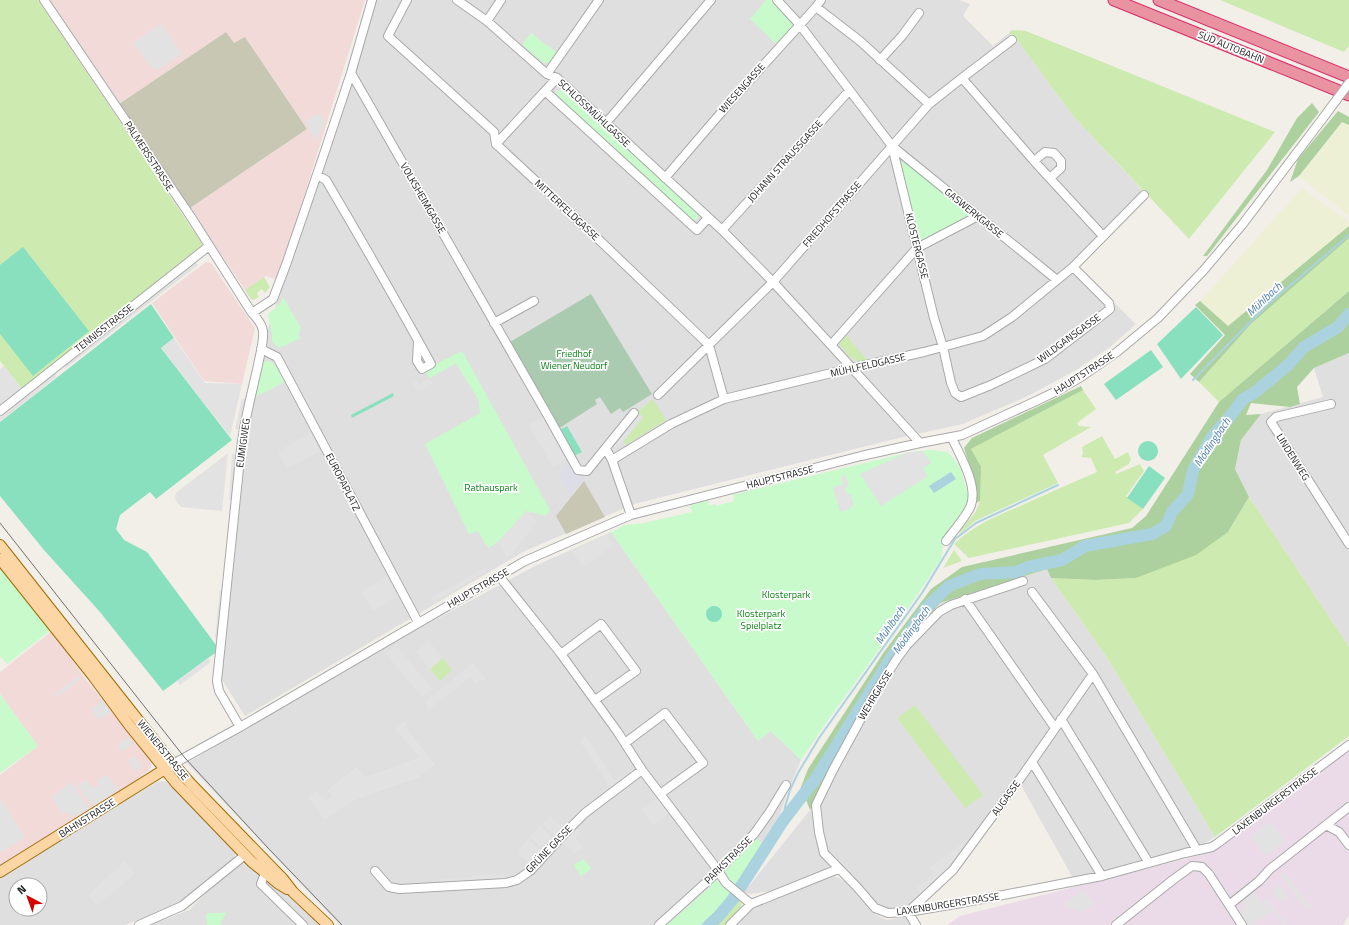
<svg xmlns="http://www.w3.org/2000/svg" width="1349" height="925" viewBox="0 0 1349 925" font-family="'Titillium Web',sans-serif">
  <style>
    .residential { fill: #e0dfdf; fill-rule: evenodd }
    .commercial { fill: #f2dad9 }
    .industrial { fill: #ebdbe8 }
    .construction { fill: #c7c7b4 }
    .farmland { fill: #eef0d5 }
    .grass { fill: #cdebb0 }
    .forest { fill: #add19e }
    .cemetery { fill: #aacbaf }
    .park { fill: #c8facc }
    .pitch { fill: #88e0be }
    .parking { fill: #e2e2e2 }
    .plaza { fill: #dddde8 }
    .water { fill: #aad3df }
    .lines { fill: none; stroke-linecap: round; stroke-linejoin: round }
    .stream { stroke: #aad3df; stroke-width: 2 }
    .river { stroke: #aad3df; stroke-width: 12 }
    .minor-casing { stroke: #a9a9a9; stroke-width: 10 }
    .major-casing { stroke: #a06b00; stroke-width: 12 }
    .highway-casing { stroke: #dc2a67; stroke-width: 13 }
    .minor { stroke: #fff; stroke-width: 8 }
    .major { stroke: #fcd6a4; stroke-width: 10 }
    .highway { stroke: #e892a2; stroke-width: 11 }
    .tram { stroke: #707070; stroke-width: 1 }
    .minor-bridge-casing { stroke: #a9a9a9; stroke-width: 10; stroke-linecap: butt }
    .minor-bridge { stroke: #fff; stroke-width: 8 }
    .labels { text-anchor: middle; dominant-baseline: central; stroke-width: 3.5; stroke-linejoin: round; paint-order: stroke }
    .street-label { font-size: 10px; fill: #222; stroke: #fff }
    .park-label { font-size: 10px; fill: #0c8416; stroke: #fff }
    .water-label { font-size: 11px; font-style: italic; fill: #4a7aab; stroke: #fff }
  </style>
  <rect width="100%" height="100%" fill="#f2efe9"/>
  <path class="residential" d="M375,0H959L970,4L963,16L993,46L1009,33L1018,41L1074,117L1148,196L1078,268L1136,324L1110,347L1076,370L1028,396L963,424L903,437L634,504L525,551L245,716L221,678L245,430L261,365L268,328L339,122Z
    M1349,353V647L1249,497L1235,469L1241,440L1261,414L1323,397L1314,368Z
    M611,532L758,741L771,731L801,760L787,794L780,814L763,844L754,837L715,880L710,887L667,925H340L187,763L429,623L535,566ZM404,722L408,732L434,764L418,777L352,800L325,819L316,791L326,802L333,795L328,791L356,768L365,778L415,760L420,756L396,729Z
    M1047,569L1051,578L1106,656L1215,837L1205,843L1149,863L1074,880L1017,778L968,846L934,884L908,906L887,909L876,904L837,863L811,876L777,890L750,894L744,892L810,810L825,777L864,707L903,646L940,603Z
    M159,781L170,782L236,852L234,859L181,903L125,925H0V877L36,853ZM16,885H40V909H16Z
    M245,859L299,902L323,925H151L189,910L204,895Z
    M832,875L845,881L873,913L886,920L908,917L912,925H734L753,909Z"/>
  <path class="commercial" d="M49,0H365L278,280L266,276L245,290L190,208L307,129L245,37L234,44L226,32L119,104Z
    M206,262L211,263L255,328L242,384L204,381L152,303Z
    M52,631L87,681L149,757L152,761L151,767L147,772L120,792L0,867V775L38,746L0,694V672Z"/>
  <path class="industrial" d="M1349,749V915L1343,925H947L960,916L1208,853Z"/>
  <path class="construction" d="M226,32L234,43L245,37L307,129L190,208L119,104Z
    M584,481L605,517L566,534L556,516Z"/>
  <path class="farmland" d="M1342,121L1349,125V216L1299,176Z
    M1302,188L1349,222V226L1228,326L1200,301Z"/>
  <path class="grass" d="M0,0H38L203,245L22,389L0,361Z
    M1220,0H1349V46L1344,52Z
    M1012,30L1026,31L1275,132L1189,239L1074,117L1018,41L1009,33Z
    M1349,238V291L1219,402L1199,382L1251,324Z
    M264,277L270,287L265,293L262,289L257,293L259,297L253,300L250,298L245,290Z
    M846,335L867,360L860,362L850,357L839,344Z
    M1083,390L1096,409L1077,423L1079,426L1091,427L1043,455L1058,483L975,521L961,533L959,531L975,513L980,501L971,449Z
    M653,399L666,420L626,445L623,442L643,417L637,412Z
    M1102,436L1115,459L1128,452L1131,459L1129,464L1115,472L1116,474L1140,464L1144,471L1126,496L1143,509L1129,523L969,558L954,544C973,526 994,517 1018,507C1044,495 1071,483 1097,472L1091,458L1081,457L1083,454L1082,447Z
    M1249,497L1349,647V736L1215,837L1106,656L1051,578L1095,580L1136,578L1228,532Z
    M954,550L962,561L943,568Z
    M443,658L452,670L440,681L430,669Z
    M915,705L983,795L965,808L897,718Z
    M738,899L742,900C742,911 733,918 726,925H715Z"/>
  <path class="forest" d="M1312,103L1319,112L1207,256H1203L1267,170L1297,118Z
    M1338,111L1349,117V125L1342,122L1299,176L1290,182L1298,159Z
    M1349,226V238L1251,324L1199,382L1190,374L1225,335L1195,305L1200,301L1228,326Z
    M1349,291V353L1314,368L1297,387L1300,404L1290,407L1251,403L1246,415L1261,414L1241,440L1235,469L1249,497L1228,532L1196,555L1136,578L1095,580L1051,578L1047,569L940,603L903,646H898L862,698L864,707L825,777L810,810L801,787L808,769L884,652L931,589L962,567L1132,528L1146,516L1219,402Z
    M1081,386L1083,390L971,449L981,467L980,501L974,504V480L964,448L972,438Z"/>
  <path class="cemetery" d="M591,294L652,394L623,412L620,408L611,414L600,397L595,400L597,404L558,429L510,342Z"/>
  <path class="park" d="M766,0H773L792,21V27L777,45L750,19Z
    M531,33L557,53L550,63H544L522,45Z
    M558,90H563L697,213L699,216L696,220L692,221L557,97L556,93Z
    M905,161L970,212L969,218L920,243L916,239L899,164Z
    M283,297L301,328L298,334L301,338L279,348L272,342V334L268,316L269,313L281,303Z
    M462,351L550,510L546,516L526,511L498,542L488,548L478,531L469,534L425,444L480,413L479,401L456,363L430,378L424,370Z
    M269,361L274,364L285,382L253,398L261,365L263,362Z
    M927,450H933L948,452L959,465L963,476L968,495L966,504L962,513L944,536L941,559L901,619L823,727L801,760L771,731L758,741L611,532L625,525L644,523L692,512L690,505L708,501L709,506L716,504V506L734,501L733,495L748,491L906,453Z
    M0,568L51,630L7,664L0,656Z
    M0,694L38,746L0,773Z
    M754,836L763,844L737,886L723,872L724,867Z
    M584,859L591,869L581,876L574,865Z
    M715,880L719,881L731,893L711,916L701,925H667L710,887L709,884Z
    M208,913H226L220,925H207L206,914Z"/>
  <path class="pitch" d="M23,247L89,331L33,376L0,334V265Z
    M151,304L174,338L161,348L232,440L156,499L150,492L120,515L116,529L124,540L147,552L216,645L215,653L163,691L100,612L44,550L0,496V422Z
    M1196,307L1223,335L1181,379L1157,344Z
    M1151,350L1163,367L1116,400L1104,384Z
    M393,393L394,396L352,418L351,415Z
    M567,426L582,452L574,456L560,430Z
    M1138 451a10 10 0 1 1 20 0a10 10 0 1 1-20 0Z
    M1149,466L1165,478L1143,509L1127,498Z
    M706 614a8 8 0 1 1 16 0a8 8 0 1 1-16 0Z"/>
  <path class="parking" d="M161,23L182,54L156,71L153,66L149,65L133,43Z
    M318,113L325,122L316,140L305,122Z
    M195,262L198,265L66,368L64,364Z
    M174,338L205,383L242,384L230,436L161,348Z
    M4,366L22,389L0,407V369Z
    M53,371L57,376L0,422V414Z
    M430,378L433,384L418,393L412,383L416,381L419,384Z
    M242,399H246L239,430L235,429Z
    M639,414L643,417L617,449L613,445Z
    M543,417L567,459L553,467L529,425Z
    M311,433L320,451L287,468L278,451Z
    M923,451L931,463L923,469L928,476L881,506L860,474L906,453Z
    M228,453L222,511L181,507L176,501L175,496L177,492Z
    M232,454H237L234,500H229Z
    M846,475L849,486L845,488L848,495L851,494L854,506L850,507V509L840,512L833,487L843,484L841,477Z
    M526,511L538,522L507,558L498,542Z
    M606,535L614,545L583,567L572,551Z
    M484,568L486,572L433,602L431,598Z
    M387,577L399,597L373,611L361,591Z
    M220,590H224L219,638H215Z
    M429,641L442,658L430,669L416,652Z
    M396,645L432,689L422,697L386,654Z
    M208,658L211,662L180,685L177,681Z
    M473,663L486,679L475,683L470,677L428,711L426,701Z
    M78,676L82,678L57,697L53,695Z
    M103,701L111,713L99,720L91,709Z
    M404,722L408,732L434,764L418,777L352,800L325,820L308,797L316,791L326,802L333,795L328,791L356,768L365,778L415,760L419,756L396,729Z
    M586,736L615,781L634,769L635,772L570,826L566,822L577,812L611,789L580,741Z
    M128,737L134,744L121,752L117,745Z
    M134,756L142,767L135,771L128,761Z
    M107,775L118,790L93,807L77,786L86,780L93,788L99,785L97,781Z
    M71,782L89,808L75,817L67,812L63,815L52,797Z
    M0,798L25,837L0,853Z
    M657,798L669,813L653,825L642,810Z
    M550,816L565,830L558,838L542,824Z
    M1270,822L1285,841L1266,856L1251,837Z
    M540,826L555,840L545,851L530,837Z
    M576,827L581,833L575,837L583,848L574,854L563,841Z
    M529,839L543,853L531,865L517,851Z
    M963,842L967,846L933,884L921,894L916,887L935,873L930,867Z
    M125,861L135,873L98,906L88,895Z
    M1284,872L1311,907L1308,910L1280,875Z
    M504,874V880L438,885L439,879Z
    M1279,885L1288,896L1281,902L1272,891Z
    M1083,890L1094,903L1081,914L1078,910L1068,908L1065,904Z
    M1253,891L1270,912L1254,925H1248L1239,913L1246,906L1241,900Z
    M1267,899L1287,925H1283L1264,901Z"/>
  <path class="plaza" d="M568,463L572,466L576,473L583,475L585,478L570,495L558,474L563,471V466L564,464Z"/>
  <path class="water" d="M951,472L956,479L934,493L929,486Z
    M731,893L738,899L715,925H701L711,916Z"/>
  <g class="lines">
    <path class="stream" d="M1193,380L1266,306L1349,235
      M783,821L785,807L790,790L798,773L819,738L922,593L955,539L976,523L1058,485"/>
    <path class="river" d="M709,925L718,917L733,899L783,821L816,778L891,658L927,607L949,586L980,574L1017,572L1028,567L1062,560L1085,546L1152,534L1166,526L1172,512L1188,494L1193,470L1212,437L1232,414L1243,399L1254,393L1287,366L1304,347L1338,327L1349,314"/>
    <g class="minor-casing">
      <path id="minor" d="M44,0L191,217L252,313C257,318 262,324 263,331C264,342 260,354 258,365C252,393 244,421 241,449L217,681L219,691L240,727
        M407,0L388,36L494,132L496,144L594,235L709,345L724,399
        M457,0L487,21L547,74L557,78L722,230L773,282L831,345L920,443
        M777,0L800,25L892,146L1057,280
        M816,7L860,41L929,104
        M487,21L501,0
        M880,60L902,36L919,13
        M351,73L548,416L578,470L587,471L634,413
        M547,74L599,0
        M962,78L1034,161L1103,236
        M545,91L697,230L708,218
        M606,123L711,0
        M496,144L557,78
        M892,146L934,318L943,347L951,383L955,393L961,397L991,385L1045,359L1110,309L1109,303L1073,267
        M1034,161L1045,152L1054,153L1061,161V168L1050,178
        M317,175L326,180C362,241 397,302 431,364L422,369L417,361L418,341
        M665,178L731,101L816,7L821,0
        M722,230L849,91
        M252,313L273,299L287,262L324,154L351,73L372,0
        M494,323L534,301
        M831,345L917,248L978,216
        M261,349L277,357L418,622
        M658,395L773,282L929,104L962,78L1012,40
        M1331,404L1276,417L1271,422L1349,544
        M0,411L209,246
        M606,449L612,460L631,515
        M612,460L671,424L724,399L852,368L924,352L983,336L1012,317L1073,267L1144,195
        M946,541C952,533 969,513 971,505C978,485 960,456 952,438
        M499,576L561,654L617,731L642,770L714,865L726,883L751,904
        M1023,581L951,605L939,612L907,645L898,657L875,693L833,770L816,805L819,832L824,853L857,887L875,908L888,913L908,912L961,903L1102,876L1185,853L1212,847L1218,843L1349,745
        M1032,592L1093,674L1197,850
        M965,599L1055,728
        M561,654L601,624L636,671L595,700
        M1061,719L1149,863
        M625,743L665,713L703,763L660,794
        M1032,762L1102,876
        M173,764L240,727L525,561L619,520L631,515L861,456L920,443L962,435L1036,401L1059,390L1081,377L1117,352L1158,318L1203,271L1242,225L1323,118
        M1326,825L1339,832L1349,845
        M375,871L389,887L400,889L506,883L517,880L530,871L564,834L585,813L642,770
        M265,873L261,884L303,925
        M1229,905L1259,881L1270,869L1349,807
        M139,925L182,906L245,855
        M659,925L711,878L754,834L769,813L786,785
        M730,925L751,904L838,869
        M916,925L908,912L953,870L1022,776L1093,674
        M1116,925L1174,879L1192,866L1202,867L1209,874L1242,925"/>
    </g>
    <g class="major-casing">
      <path id="major" d="M0,545L165,754L191,784L283,879L293,892L328,925
        M0,559L93,676L129,725L176,783L252,862L279,884L287,889
        M0,872L170,766"/>
    </g>
    <g class="highway-casing">
      <path id="highway" d="M1114,0L1349,95
        M1159,0L1349,77"/>
    </g>
    <use href="#minor" class="minor"/>
    <use href="#major" class="major"/>
    <use href="#highway" class="highway"/>
    <path class="tram" d="M0,523L185,758L268,848L342,925"/>
    <g class="minor-bridge-casing">
      <path id="minor-bridge" d="M1323,118L1349,83"/>
    </g>
    <use href="#minor-bridge" class="minor-bridge"/>
  </g>
  <g class="labels">
    <g class="street-label">
      <text transform="translate(1231 47) rotate(22)">SÜD AUTOBAHN</text>
      <text transform="translate(742 88) rotate(-48)">WIESENGASSE</text>
      <text transform="translate(594 113) rotate(43)">SCHLOSSMÜHLGASSE</text>
      <text transform="translate(149 156) rotate(57)">PALMERSSTRASSE</text>
      <text transform="translate(785 161) rotate(-48)">JOHANN STRAUSSGASSE</text>
      <text transform="translate(423 198) rotate(60)">VOLKSHEIMGASSE</text>
      <text transform="translate(567 210) rotate(43)">MITTERFELDGASSE</text>
      <text transform="translate(974 213) rotate(39)">GASWERKGASSE</text>
      <text transform="translate(832 214) rotate(-49)">FRIEDHOFSTRASSE</text>
      <text transform="translate(917 246) rotate(76)">KLOSTERGASSE</text>
      <text transform="translate(104 328) rotate(-38)">TENNISSTRASSE</text>
      <text transform="translate(1069 338) rotate(-36)">WILDGANSGASSE</text>
      <text transform="translate(868 365) rotate(-13)">MÜHLFELDGASSE</text>
      <text transform="translate(1084 373) rotate(-33)">HAUPTSTRASSE</text>
      <text transform="translate(243 443) rotate(-82)">EUMIGWEG</text>
      <text transform="translate(1293 457) rotate(58)">LINDENWEG</text>
      <text transform="translate(780 477) rotate(-14)">HAUPTSTRASSE</text>
      <text transform="translate(343 482) rotate(63)">EUROPAPLATZ</text>
      <text transform="translate(478 588) rotate(-30)">HAUPTSTRASSE</text>
      <text transform="translate(875 695) rotate(-59)">WEHRGASSE</text>
      <text transform="translate(163 750) rotate(51)">WIENERSTRASSE</text>
      <text transform="translate(1006 798) rotate(-54)">AUGASSE</text>
      <text transform="translate(1275 801) rotate(-37)">LAXENBURGERSTRASSE</text>
      <text transform="translate(87 818) rotate(-32)">BAHNSTRASSE</text>
      <text transform="translate(549 849) rotate(-46)">GRÜNE GASSE</text>
      <text transform="translate(728 860) rotate(-45)">PARKSTRASSE</text>
      <text transform="translate(948 904) rotate(-9)">LAXENBURGERSTRASSE</text>
    </g>
    <g class="park-label">
      <text x="574" y="353">Friedhof<tspan x="574" dy="12">Wiener Neudorf</tspan></text>
      <text x="491" y="487">Rathauspark</text>
      <text x="786" y="594">Klosterpark</text>
      <text x="761" y="613">Klosterpark<tspan x="761" dy="12">Spielplatz</tspan></text>
    </g>
    <g class="water-label">
      <text transform="translate(1264 299) rotate(-43)">Mühlbach</text>
      <text transform="translate(1212 442) rotate(-56)">Mödlingbach</text>
      <text transform="translate(890 625) rotate(-55)">Mühlbach</text>
      <text transform="translate(911 630) rotate(-54)">Mödlingbach</text>
    </g>
  </g>
  <g transform="translate(28 897) rotate(319)"><circle r="19" fill="#ffffff" stroke="#a7a7a7"/>
  <path d="M0-3L7 15L0 10L-7 15Z" fill="#d40000"/>
  <text y="-6" font-size="11" font-weight="bold" text-anchor="middle" fill="#222222">N</text>
  </g>
</svg>
